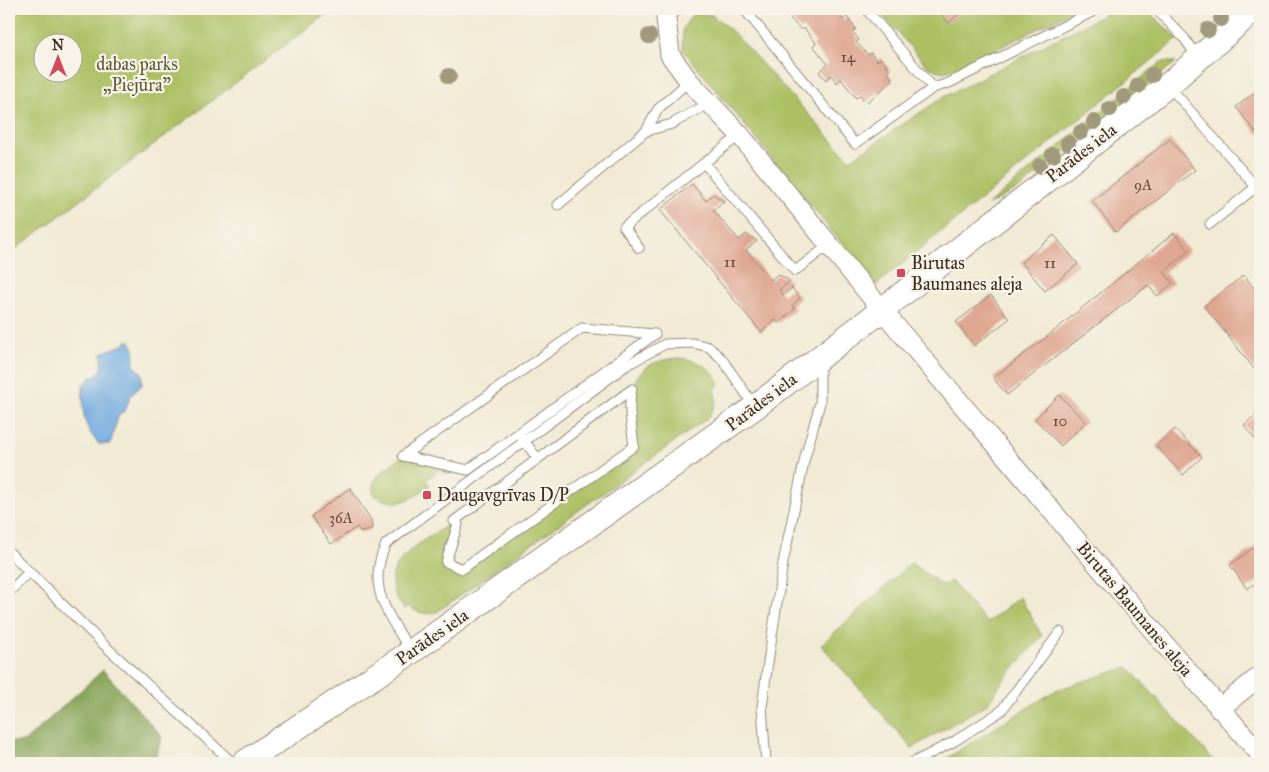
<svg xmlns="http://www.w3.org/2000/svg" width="1269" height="772" viewBox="0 0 1269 772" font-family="'IM FELL Great Primer',serif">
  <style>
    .green { fill: #acc064; stroke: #747541; fill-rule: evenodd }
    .forest { fill: #89a65a; stroke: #62683c }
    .water { fill: #6ea9df; stroke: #546a7e }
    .building { fill: #dfa792 }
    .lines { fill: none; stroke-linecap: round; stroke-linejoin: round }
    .service-casing { stroke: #968a79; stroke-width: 11 }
    .minor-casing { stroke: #968a79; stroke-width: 21 }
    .tertiary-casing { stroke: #968a79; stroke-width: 26 }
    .service { stroke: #fff; stroke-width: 9 }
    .minor { stroke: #fff; stroke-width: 19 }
    .tertiary { stroke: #fff; stroke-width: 24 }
    .tree { fill: #a0997b }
    .poi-dot { fill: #d1495b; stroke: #f7f3e8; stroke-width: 2 }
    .labels { text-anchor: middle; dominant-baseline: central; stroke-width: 4.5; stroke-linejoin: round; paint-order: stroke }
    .number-label { font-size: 15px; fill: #64493b }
    .park-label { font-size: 18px; fill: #5d5733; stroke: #f7f3e8 }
    .street-label { font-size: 18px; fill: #3b2a1e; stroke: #f7f3e8 }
    .poi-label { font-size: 18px; fill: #3b2a1e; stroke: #f7f3e8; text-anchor: start }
  </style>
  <rect width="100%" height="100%" fill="#f7f3e8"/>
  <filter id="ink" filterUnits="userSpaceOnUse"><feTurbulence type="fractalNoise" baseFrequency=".02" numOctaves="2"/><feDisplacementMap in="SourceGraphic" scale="10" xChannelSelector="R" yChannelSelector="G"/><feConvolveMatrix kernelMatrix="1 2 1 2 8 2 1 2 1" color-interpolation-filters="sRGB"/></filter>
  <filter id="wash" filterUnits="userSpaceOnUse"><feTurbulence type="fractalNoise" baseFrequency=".0096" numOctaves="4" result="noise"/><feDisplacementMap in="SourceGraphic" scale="20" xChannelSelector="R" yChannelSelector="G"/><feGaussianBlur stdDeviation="1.12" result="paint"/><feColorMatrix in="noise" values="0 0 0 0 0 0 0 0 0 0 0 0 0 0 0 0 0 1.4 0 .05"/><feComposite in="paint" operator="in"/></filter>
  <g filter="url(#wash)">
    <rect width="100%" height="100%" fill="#f1ead4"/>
    <path class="green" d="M9,9H333L9,254ZM72,42V72H42V42Z
      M877,9H1077L957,69L943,72L928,67Z
      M1115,9H1146L1178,39L876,285L683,50V28L694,13L712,15L731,30L850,160L942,98Z
      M1161,62H1176L1020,188L988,205Z
      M679,358C697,360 712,366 720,384L715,387L716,402L709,417L437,612C425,615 417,613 408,606L404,609C368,565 423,542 454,521L447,562L462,569L634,446C631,402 620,362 679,358Z
      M403,456L455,467L445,475L440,469L426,480L430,485C423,490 415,497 407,500C393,506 362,498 376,479C382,469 394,463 403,456Z
      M911,563L943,586L951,581L987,623L1020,597L1042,636L1005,678L987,704L912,748L821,645Z
      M1128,667L1216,763H939L1056,690Z"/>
    <path class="forest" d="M103,670L162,737L154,763H9V742H24Z"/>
    <path class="water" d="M126,341H130L134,349V365L142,373V385L130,396L126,409L118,417L110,444H99C81,425 83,409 83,385L91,377H95L102,369V353L122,345Z"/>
    <g id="blocks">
      <path class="building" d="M766,9H834L843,20L847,17L856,29L853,32L859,40L856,42L868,55L871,53L877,61L881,58L890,70L887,72L893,80L866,103L860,95L856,98L841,79L837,83L831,75L826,80L819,72L828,64L813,46L816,43L804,28L801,30L785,13L782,16L776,10L770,14Z
        M937,9H965L948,23Z
        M1260,88V132L1257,134L1236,107Z
        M1170,139L1195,170L1116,232L1092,201Z
        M692,184L706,201L713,194L724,201L713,210L739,240L746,234L757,241L746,250L771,280L778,274L790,281L779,290L783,295L792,288L800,298L792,306L795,309L778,323L776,320L761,332L660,210Z
        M1174,233L1189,251L1164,272L1173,283L1157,296L1148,285L1007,395L993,378L1049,335Z
        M1054,235L1078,264L1045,291L1021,262Z
        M1244,275L1260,296V376L1204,306Z
        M991,295L1009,319L974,346L956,322Z
        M1059,395L1086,422L1061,446L1035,419Z
        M1260,411V445L1244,425Z
        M1175,429L1202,457L1183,475L1156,446Z
        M350,488L371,520L372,527L370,530L363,532H360L357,527L331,544L311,516Z
        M1260,543V580L1247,589L1230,565Z"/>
    </g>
  </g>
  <g filter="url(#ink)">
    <use href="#blocks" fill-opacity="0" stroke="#968a79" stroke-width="1"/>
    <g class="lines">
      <g class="service-casing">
        <path id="service" d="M744,9L855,144L933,88L949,83L1098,9
          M866,9L933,88
          M1156,9L1184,38L1198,58
          M667,17L680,9
          M1169,86L1256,187L1210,224
          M646,131L672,124L709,103
          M740,135L704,163L795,271L829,245
          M558,205L646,131L658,109L689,81
          M639,248L624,227L704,163
          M582,328L655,334L468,470L403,456Z
          M632,389C627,407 632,428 634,446L462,569L446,562L458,524L454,521Z
          M522,438L538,459
          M9,552L102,643L233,763
          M9,592L29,572
          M411,652C389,614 365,589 386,544L627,365L665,344L693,343L709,347L722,359L755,407
          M766,763L762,707L767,669L783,563L805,457L820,403V361
          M912,763L955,741L1001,711L1060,632"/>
      </g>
      <g class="minor-casing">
        <path id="minor" d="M665,9L670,55L689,81L740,135L882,310L1178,660L1260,754
          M1219,709L1260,676"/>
      </g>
      <g class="tertiary-casing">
        <path id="tertiary" d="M244,763L411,652L755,407L882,310L1168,85L1255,9"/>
      </g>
      <use href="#service" class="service"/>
      <use href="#minor" class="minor"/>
      <use href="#tertiary" class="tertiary"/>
    </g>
    <g class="tree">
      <circle cx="1221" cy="19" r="8"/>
      <circle cx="1208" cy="30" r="8"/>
      <circle cx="649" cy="36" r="8"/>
      <circle cx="1152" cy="75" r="8"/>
      <circle cx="449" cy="76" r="8"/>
      <circle cx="1138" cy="86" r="8"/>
      <circle cx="1124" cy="97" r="8"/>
      <circle cx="1110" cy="109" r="8"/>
      <circle cx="1094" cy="122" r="8"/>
      <circle cx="1081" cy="132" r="8"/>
      <circle cx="1068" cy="143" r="8"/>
      <circle cx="1053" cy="155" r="8"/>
      <circle cx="1040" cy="166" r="8"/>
    </g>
  </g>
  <g class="poi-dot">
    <rect x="896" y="268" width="10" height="10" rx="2.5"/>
    <rect x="422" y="490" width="10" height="10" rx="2.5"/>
  </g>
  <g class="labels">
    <g class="number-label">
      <text x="848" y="57">14</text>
      <text x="1143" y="185">9A</text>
      <text x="730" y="262">11</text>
      <text x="1050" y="263">11</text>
      <text x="1060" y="421">10</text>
      <text x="341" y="518">36A</text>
    </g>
    <g class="park-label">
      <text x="137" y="64">dabas parks<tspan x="137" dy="21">„Piejūra”</tspan></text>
    </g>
    <g class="street-label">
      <text transform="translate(1081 153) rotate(-38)">Parādes iela</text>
      <text transform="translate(761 402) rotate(-37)">Parādes iela</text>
      <text transform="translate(1135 609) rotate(50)">Birutas Baumanes aleja</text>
      <text transform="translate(432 637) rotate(-35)">Parādes iela</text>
    </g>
    <g class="poi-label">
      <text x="911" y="263">Birutas<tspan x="911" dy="21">Baumanes aleja</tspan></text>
      <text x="437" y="495">Daugavgrīvas D/P</text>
    </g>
  </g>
  <rect width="1269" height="772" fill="none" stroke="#f7f3e8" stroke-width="30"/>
  <g transform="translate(58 58)"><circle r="24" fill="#f7f3e8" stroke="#aca397"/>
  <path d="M0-4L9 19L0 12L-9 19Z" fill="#d1495b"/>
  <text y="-8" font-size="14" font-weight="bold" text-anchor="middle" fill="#3b2a1e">N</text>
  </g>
</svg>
